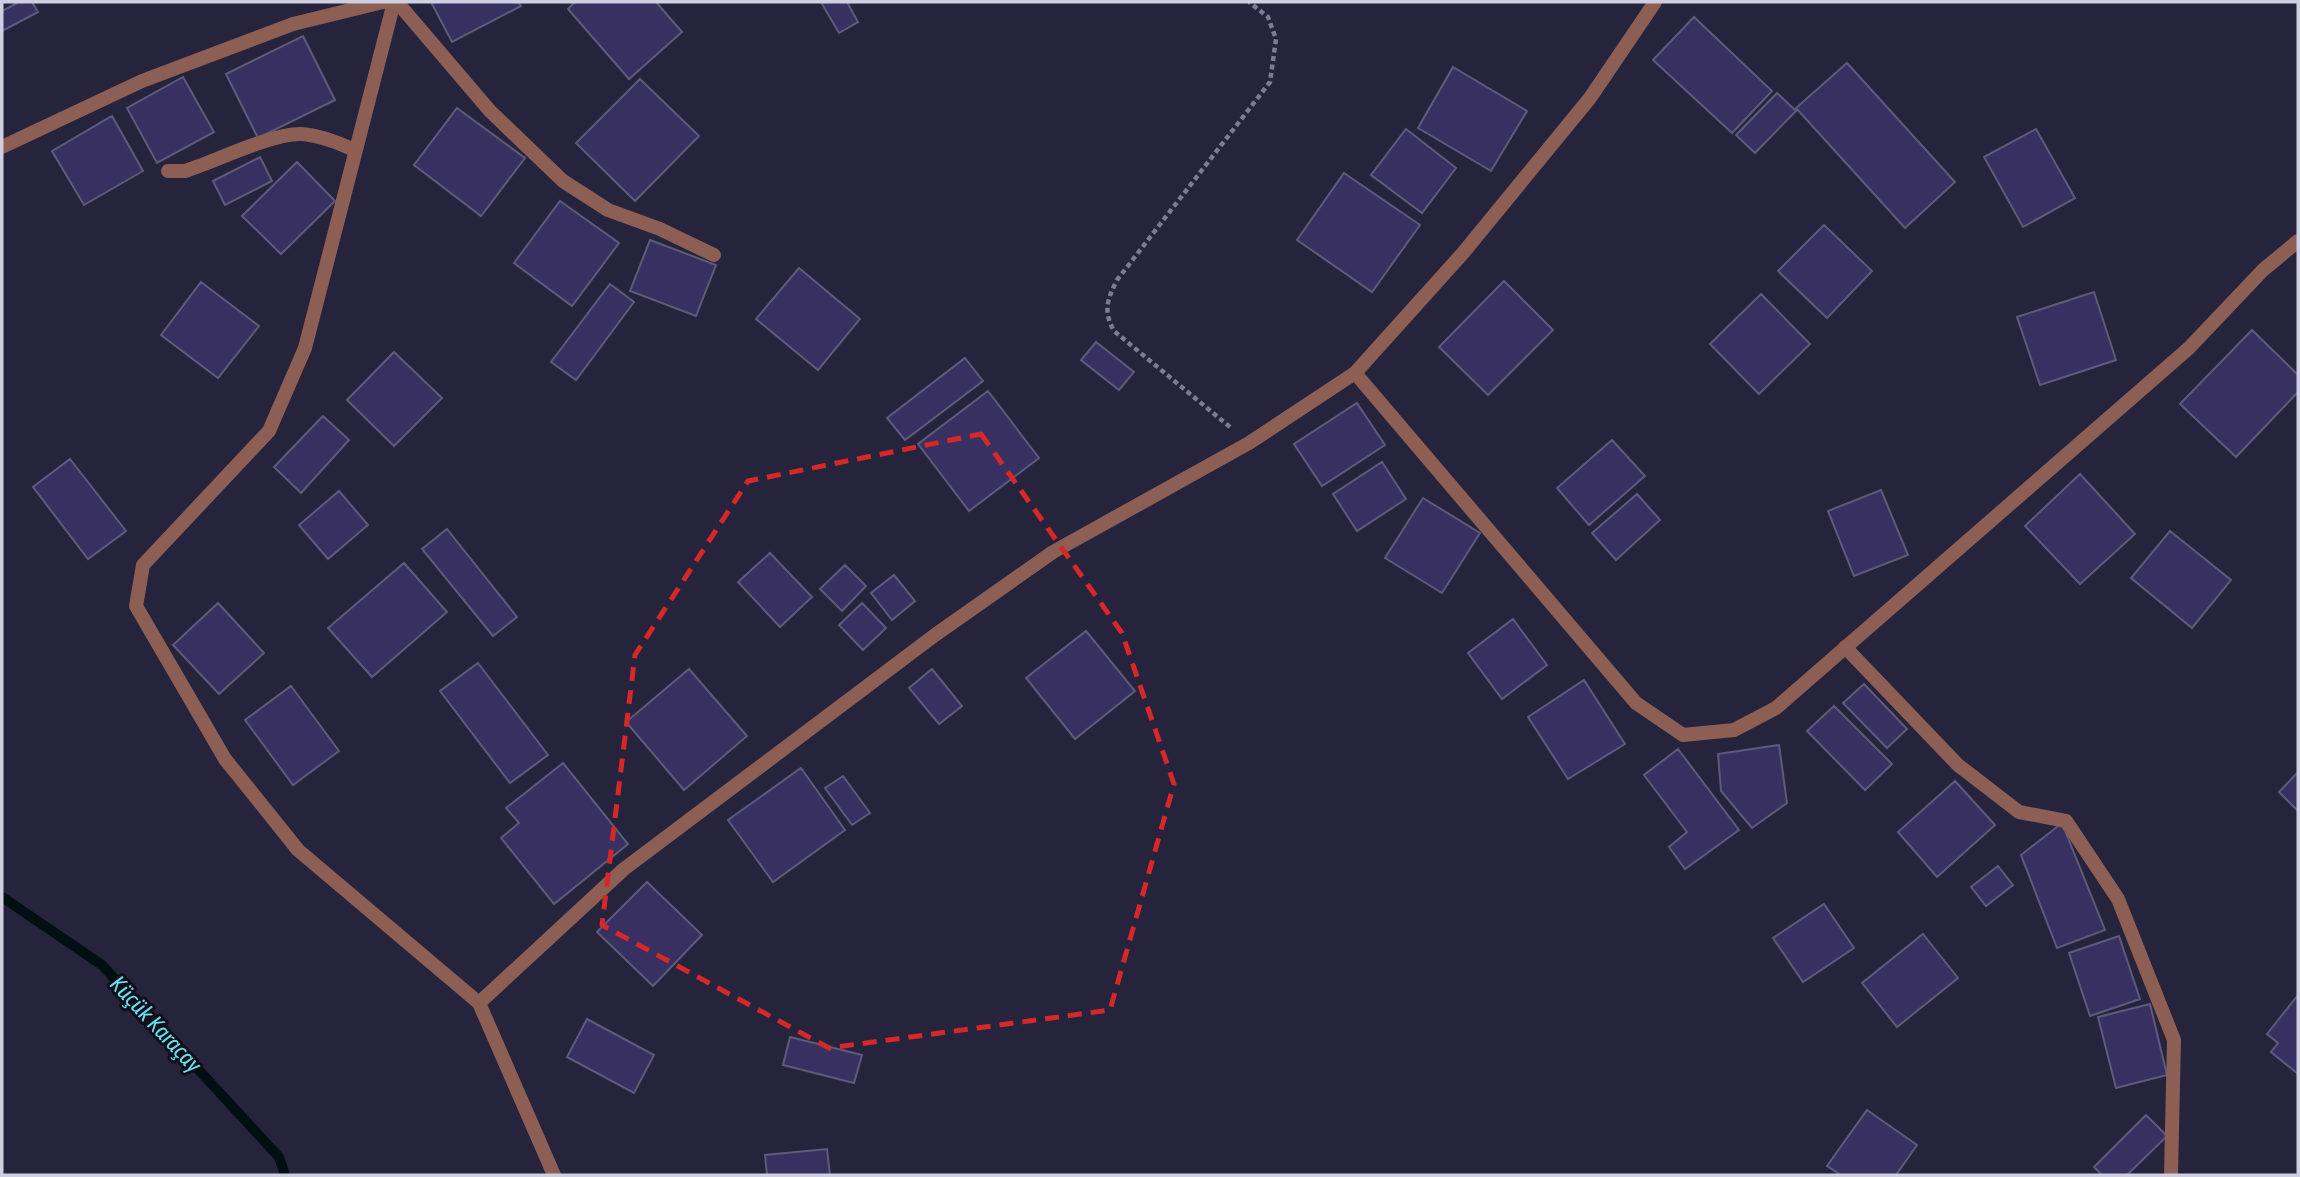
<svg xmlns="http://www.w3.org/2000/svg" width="2300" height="1177" viewBox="0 0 2300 1177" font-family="'Asap Condensed',sans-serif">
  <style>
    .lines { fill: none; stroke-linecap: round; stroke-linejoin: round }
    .stream { stroke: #001012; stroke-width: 10 }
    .building { fill: #383060; stroke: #5e5b7a; stroke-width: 2 }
    .path { stroke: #7d7b91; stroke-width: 4.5; stroke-dasharray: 5 3.5; stroke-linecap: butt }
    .minor { stroke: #8c5e54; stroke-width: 14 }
    .marked { fill: none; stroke: #d62828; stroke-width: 5; stroke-dasharray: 14 9; stroke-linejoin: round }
    .labels { text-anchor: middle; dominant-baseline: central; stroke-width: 6; stroke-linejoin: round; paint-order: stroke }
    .water-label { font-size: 23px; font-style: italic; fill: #65e2ec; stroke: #0f0e1a }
  </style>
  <rect width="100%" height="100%" fill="#26233d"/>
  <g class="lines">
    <path class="stream" d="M2,897L102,965L279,1157L285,1175"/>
  </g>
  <path class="building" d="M19,2H32L38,12L2,31V11Z
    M431,2H518L521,6L452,42Z
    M575,2H656L682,32L629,79L568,9Z
    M821,2H847L858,22L839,33Z
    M1694,17L1772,91L1732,133L1653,60Z
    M303,36L335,100L258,138L226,74Z
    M1847,63L1955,182L1905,228L1796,108Z
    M1453,67L1527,111L1491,171L1418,128Z
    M183,77L214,132L157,163L127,108Z
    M640,79L699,136L635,201L576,143Z
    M1777,93L1796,111L1755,153L1736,135Z
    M457,108L525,158L481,216L414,165Z
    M112,116L143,171L84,205L52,151Z
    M1406,129L1456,168L1422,213L1371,175Z
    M2036,129L2075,198L2023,227L1984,157Z
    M260,157L272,181L225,205L213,181Z
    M297,162L335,201L281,254L242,216Z
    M1344,173L1420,225L1372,292L1297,240Z
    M560,201L619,243L572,306L514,263Z
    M1824,225L1872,271L1827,318L1778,271Z
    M650,240L716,265L696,316L630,291Z
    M799,268L860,319L818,370L756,319Z
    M1504,281L1553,330L1488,395L1439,347Z
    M201,282L259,326L218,378L161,335Z
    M610,284L634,302L576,380L551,362Z
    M2094,292L2116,360L2040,385L2017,317Z
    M1761,294L1810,344L1759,394L1710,344Z
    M2252,330L2298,375V392L2236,457L2180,404Z
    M1096,342L1134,372L1119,390L1081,360Z
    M394,352L442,398L394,446L347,400Z
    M965,358L983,381L905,440L887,418Z
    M988,391L1039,458L969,511L918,444Z
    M1357,403L1385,445L1322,486L1294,444Z
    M323,416L349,440L301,493L274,467Z
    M1612,440L1645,476L1589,525L1557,488Z
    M70,459L126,531L88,559L33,487Z
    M1382,462L1406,499L1357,531L1333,494Z
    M2080,474L2135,534L2080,584L2025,526Z
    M1881,490L1908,555L1854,576L1828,511Z
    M339,491L368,525L328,559L299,525Z
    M1637,494L1660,520L1616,560L1592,533Z
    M1423,498L1480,533L1442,593L1385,558Z
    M447,529L517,617L493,636L422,549Z
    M2170,531L2231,580L2192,628L2131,578Z
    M770,553L812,597L780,627L738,582Z
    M404,563L447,612L372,677L328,628Z
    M845,565L866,586L842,611L820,589Z
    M894,575L915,601L892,620L871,593Z
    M218,603L264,653L219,694L173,645Z
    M862,603L886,628L863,650L839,625Z
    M1513,619L1547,665L1502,699L1468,653Z
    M1086,631L1135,691L1075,739L1026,678Z
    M478,663L548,755L510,783L440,691Z
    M689,669L747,736L684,790L626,722Z
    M932,669L962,706L939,724L909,688Z
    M1584,680L1625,744L1568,779L1528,717Z
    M1864,684L1907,729L1887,748L1843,703Z
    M291,686L339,751L293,785L245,720Z
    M1834,706L1892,764L1865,790L1807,731Z
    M1779,745L1787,803L1752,828L1721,791L1718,754Z
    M1678,749L1739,830L1685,869L1669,847L1687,832L1644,775Z
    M563,763L628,844L554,904L501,838L519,823L506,808Z
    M801,768L845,830L773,882L728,820Z
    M2298,772V811L2279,792Z
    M843,776L870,813L852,825L825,788Z
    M1955,781L1995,825L1937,877L1898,832Z
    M2062,823L2105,930L2057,948L2021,855Z
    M1998,866L2013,885L1986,906L1971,887Z
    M647,882L702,935L653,986L597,932Z
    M1824,904L1854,948L1803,982L1773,938Z
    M1923,934L1958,978L1897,1027L1862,983Z
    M2119,936L2140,999L2090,1016L2069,953Z
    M2298,995V1074L2271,1052L2278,1043L2267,1034Z
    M2150,1004L2167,1075L2116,1088L2098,1017Z
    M587,1019L654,1055L634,1093L567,1057Z
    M790,1037L862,1055L854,1083L783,1065Z
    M1867,1110L1917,1145L1896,1175H1841L1827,1166Z
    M2146,1115L2167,1136L2127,1175H2102L2094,1167Z
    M827,1149L830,1175H767L765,1155Z"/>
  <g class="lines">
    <path class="path" d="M1230,427L1114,331C1103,311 1107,300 1117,280L1270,82L1276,39L1268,17L1249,2"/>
    <path class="minor" d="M394,2L305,348L269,431L143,565L136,606L225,759L298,850L479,1003L554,1175
      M397,2L490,111L563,181L608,210L660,229L714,255
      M2,147L142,81L293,24L383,2
      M168,171H185C214,162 272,133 301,134C319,135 337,142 354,150
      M1355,373L1636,703L1683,735L1734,730L1776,708L2189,348L2263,270L2298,241
      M1845,647L1958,765L2019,812L2066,821L2118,899L2174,1040L2171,1175
      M479,1003L624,869L935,635L1053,552L1249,443L1355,373L1463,253L1590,98L1655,2"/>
  </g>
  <path class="marked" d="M981,434L1122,633L1174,784L1110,1010L829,1048L602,925L635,655L748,481Z"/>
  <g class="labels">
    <g class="water-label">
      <text transform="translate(156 1024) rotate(47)">Küçük Karaçay</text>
    </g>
  </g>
  <rect width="2300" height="1177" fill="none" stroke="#d0cfe1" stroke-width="7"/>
</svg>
